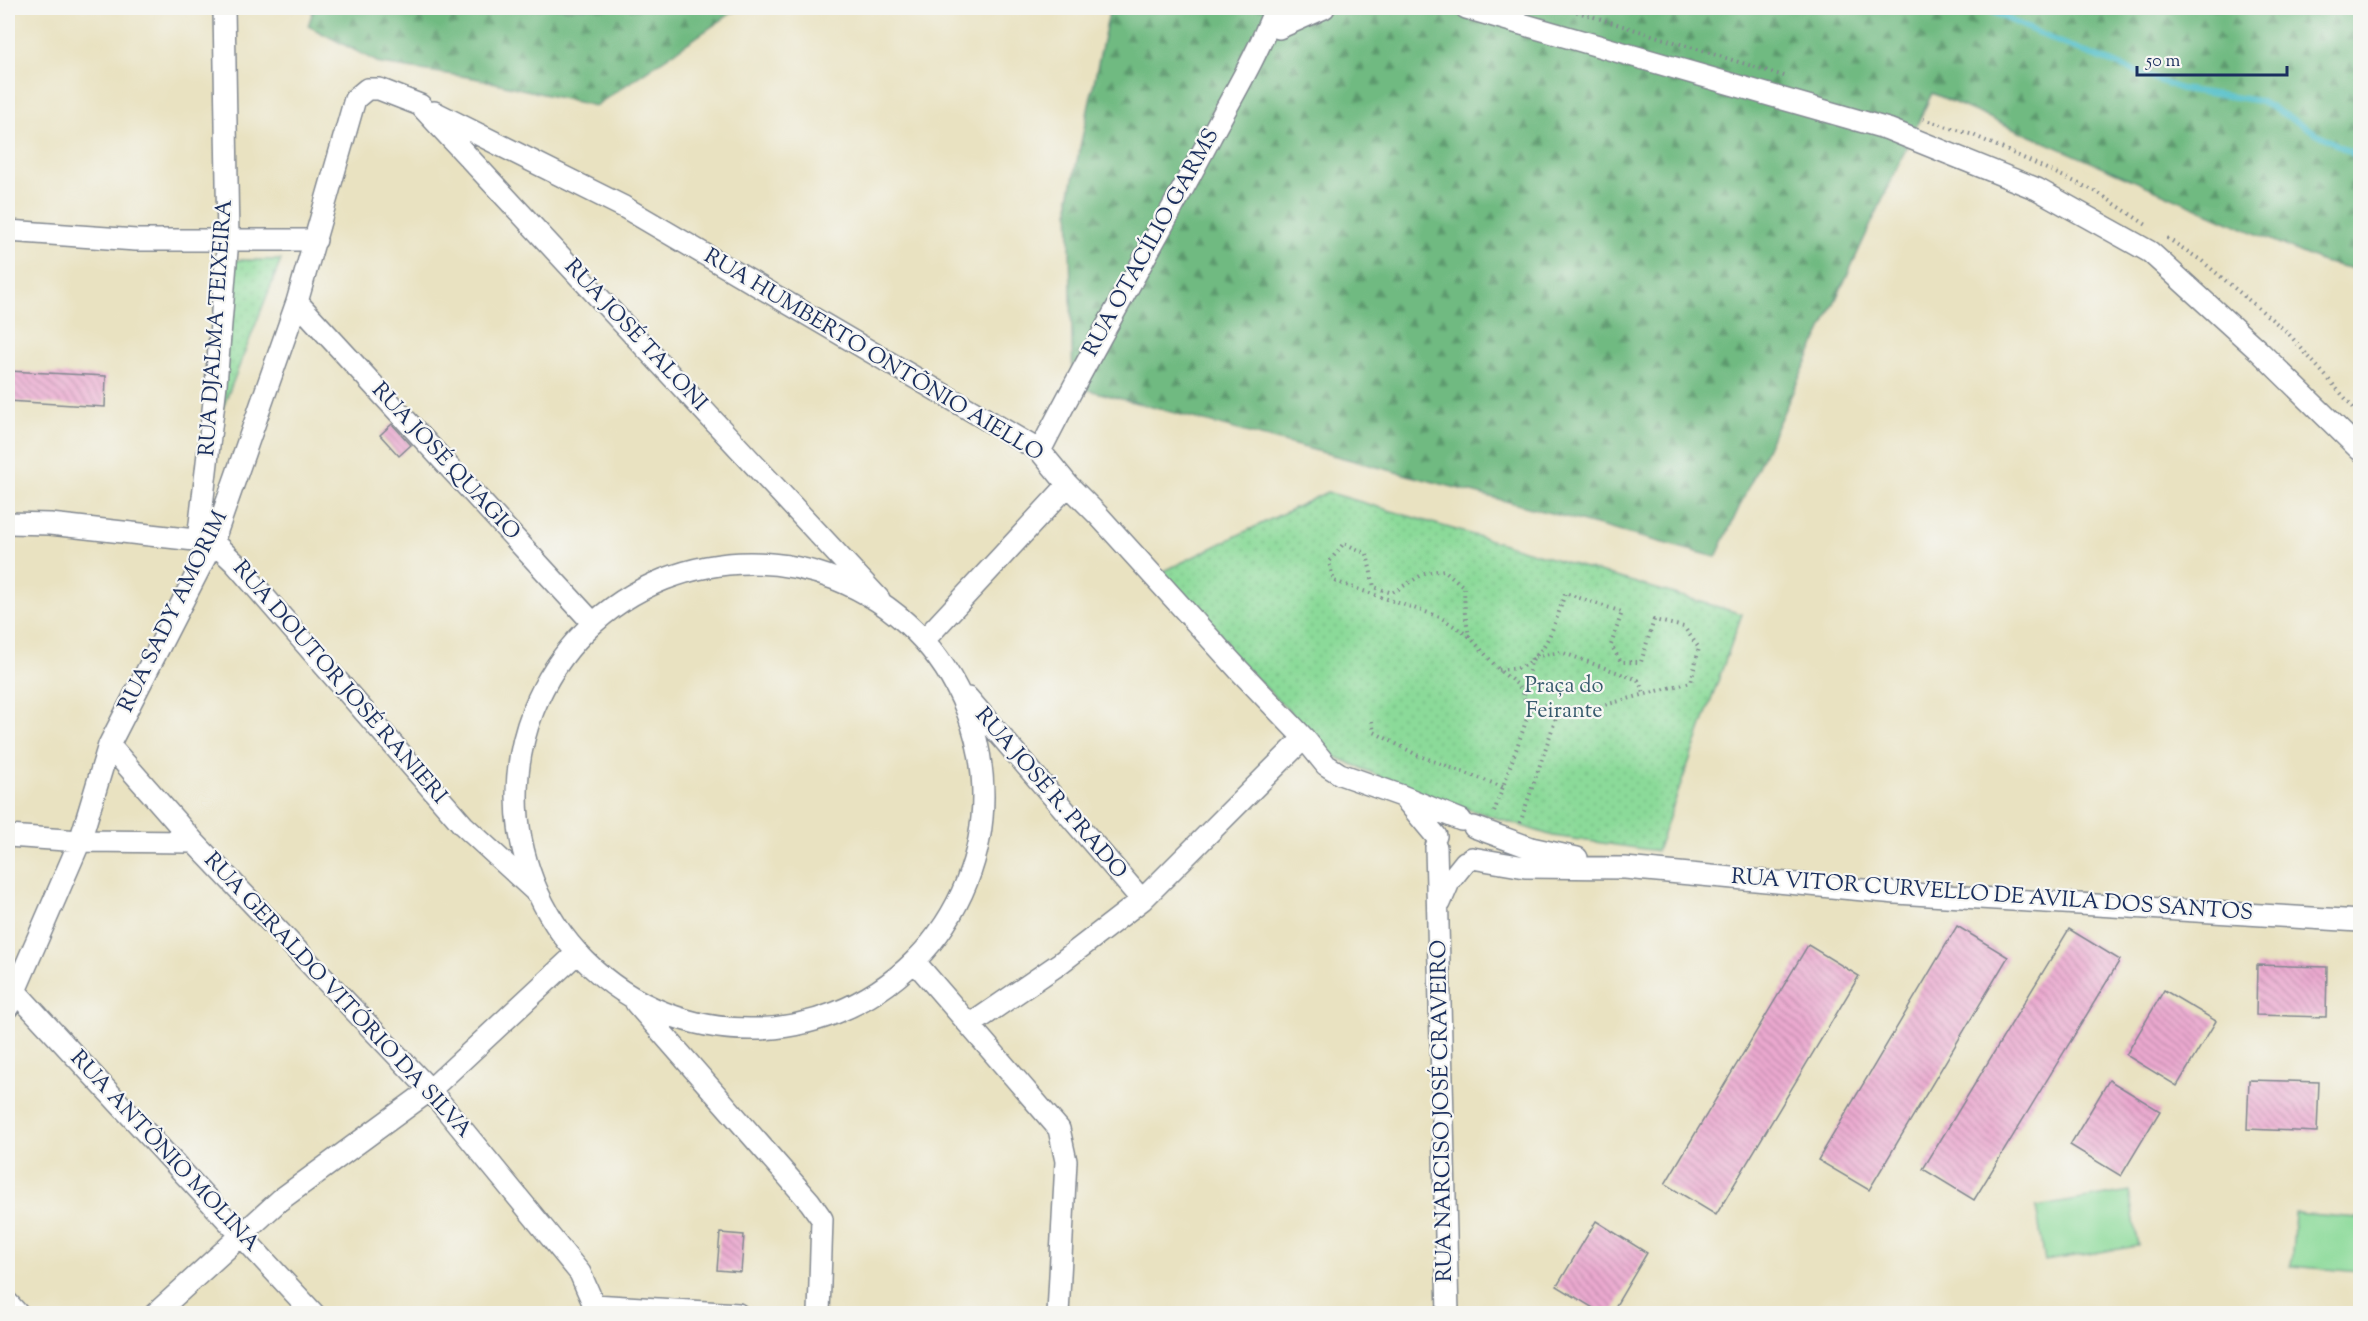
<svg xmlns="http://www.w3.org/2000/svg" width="2368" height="1321" viewBox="0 0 2368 1321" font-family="'Sorts Mill Goudy',serif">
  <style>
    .grass { fill: url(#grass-dots); stroke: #53847c; stroke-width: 1.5 }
    .forest { fill: url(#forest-firs); stroke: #467470; stroke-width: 1.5 }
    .pitch { fill: #8bda99; stroke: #53847c; stroke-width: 1.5 }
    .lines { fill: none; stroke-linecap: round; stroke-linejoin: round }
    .stream { stroke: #50bec8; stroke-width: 6 }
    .building { fill: url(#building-back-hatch) }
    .minor-casing { stroke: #828890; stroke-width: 24 }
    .path { stroke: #828890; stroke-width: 4; stroke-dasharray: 1.5 4.5; stroke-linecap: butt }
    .minor { stroke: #fff; stroke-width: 21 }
    .labels { text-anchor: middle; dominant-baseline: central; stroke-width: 4.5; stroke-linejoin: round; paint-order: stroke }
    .street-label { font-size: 22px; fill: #1b2f5e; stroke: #f6f6f2 }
    .park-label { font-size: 22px; fill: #375a6d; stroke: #f6f6f2 }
  </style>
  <defs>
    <pattern id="grass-dots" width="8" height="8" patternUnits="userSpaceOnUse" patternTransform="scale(1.5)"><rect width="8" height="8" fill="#8bda99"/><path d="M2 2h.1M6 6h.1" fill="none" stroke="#77bb86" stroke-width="1.8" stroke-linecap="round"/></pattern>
    <pattern id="forest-firs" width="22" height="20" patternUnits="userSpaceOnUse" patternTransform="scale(1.5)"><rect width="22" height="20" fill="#70ba81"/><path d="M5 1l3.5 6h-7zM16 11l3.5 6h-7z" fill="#5b986d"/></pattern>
    <pattern id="building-back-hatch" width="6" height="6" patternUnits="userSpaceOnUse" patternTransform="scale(1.5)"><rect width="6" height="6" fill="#eba9cf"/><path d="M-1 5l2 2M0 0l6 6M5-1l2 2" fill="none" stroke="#be8aab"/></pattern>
  </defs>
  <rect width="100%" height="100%" fill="#f6f6f2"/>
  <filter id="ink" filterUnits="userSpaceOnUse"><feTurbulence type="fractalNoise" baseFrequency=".0167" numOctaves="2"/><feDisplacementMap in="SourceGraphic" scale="12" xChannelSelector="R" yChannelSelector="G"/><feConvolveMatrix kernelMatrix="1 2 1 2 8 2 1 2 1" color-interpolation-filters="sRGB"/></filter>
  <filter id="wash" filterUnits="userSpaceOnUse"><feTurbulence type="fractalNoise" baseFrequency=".008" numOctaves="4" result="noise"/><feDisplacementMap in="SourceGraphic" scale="24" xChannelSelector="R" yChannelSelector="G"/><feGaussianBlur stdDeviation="1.35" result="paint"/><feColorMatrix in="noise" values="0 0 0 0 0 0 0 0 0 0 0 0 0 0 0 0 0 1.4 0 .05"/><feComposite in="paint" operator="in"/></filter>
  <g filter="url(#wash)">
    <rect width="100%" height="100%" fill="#e9e2c1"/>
    <path class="grass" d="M220,260H281L203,458Z
      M1327,492L1742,614L1657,851L1553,836L1417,793L1334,756L1154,576Z"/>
    <path class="forest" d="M314,8H739L595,106L474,78L381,64L308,26Z
      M1110,8H2360V270L2322,262L1932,93L1716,557L1073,386L1069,198Z"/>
    <path class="pitch" d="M2129,1191L2138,1246L2045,1261L2036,1207Z
      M2295,1213L2360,1218V1272L2291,1266Z"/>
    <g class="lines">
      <path class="stream" d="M1984,8L2056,41L2181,89L2260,101L2360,158"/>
    </g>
    <g id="blocks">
      <path class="building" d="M8,371L106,376L105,407L8,401Z
        M392,424L411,445L399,456L380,435Z
        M1957,926L2008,957L1869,1190L1818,1160Z
        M2069,929L2120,960L1974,1200L1923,1169Z
        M1808,945L1859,976L1716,1215L1665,1184Z
        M2257,965L2327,967L2326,1017L2256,1015Z
        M2164,990L2216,1021L2177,1086L2126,1055Z
        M2109,1080L2160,1111L2121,1176L2070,1145Z
        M2249,1080L2319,1082L2317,1132L2247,1129Z
        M1596,1221L1647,1253L1611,1314H1603L1557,1286Z
        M720,1233L744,1235L741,1272L717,1270Z"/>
    </g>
  </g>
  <g filter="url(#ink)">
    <use href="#blocks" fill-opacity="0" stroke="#828890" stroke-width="1.5"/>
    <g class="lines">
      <g class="minor-casing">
        <path id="minor" d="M1466,8L1888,129L2037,189L2150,252L2259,351L2360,450
          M1279,28L1324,8
          M434,112L624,207L1040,451L1068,485L1098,515L1238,669L1304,738L1326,765L1340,774L1402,796L1461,820
          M8,231L136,240H316
          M297,302L592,622
          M1040,451C1093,346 1153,246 1208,142C1231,98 1258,55 1275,8
          M8,523L50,524L213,542L235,563L463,825L536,892
          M198,541L216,384L228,239L224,8
          M517 796a233 233 0 1 1 466 0a233 233 0 1 1-466 0Z
          M925,639L1068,485
          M968,698L1142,900
          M109,745L194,842L430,1090L580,1273L594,1305L595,1314
          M1406,800L1436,836
          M1474,827L1531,848L1577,858
          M8,836L80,841L194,842
          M1436,847L1448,1314
          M1472,858L1525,867L1625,868L1896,893L2360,921
          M1440,903L1449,882L1465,862
          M915,962L1059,1129L1066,1161L1058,1314
          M14,990L314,1314
          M636,1003L810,1202L822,1219L819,1314
          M8,1007L80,841L109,745L213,542L297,302L355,99L367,89H379L420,105L879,599
          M970,1025L1059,964L1142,900L1304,738
          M8,1303L18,1314
          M594,1305L738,1314
          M155,1314L280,1200L430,1090L576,954"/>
      </g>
      <path class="path" d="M1565,8L1787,77
        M1923,119L1973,135L2097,192L2148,226
        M2167,238L2202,261L2287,332L2360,415
        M1469,636L1440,617L1334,581L1329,562L1344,543L1367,554L1374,587L1392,593L1425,573L1444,570L1464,587L1465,613L1469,636L1499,670L1518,685L1530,710L1493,815
        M1499,670C1505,669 1512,669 1518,668C1546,659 1557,618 1565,593L1622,612L1611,645L1621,662H1641L1654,620L1684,627L1699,648L1691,682L1556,718L1520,823
        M1524,695L1532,657L1561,652L1638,680L1645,695
        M1372,721L1374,732L1417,755L1503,787"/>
      <use href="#minor" class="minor"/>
    </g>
  </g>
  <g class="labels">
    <g class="street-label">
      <text transform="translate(1152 243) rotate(-61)">RUA OTACÍLIO GARMS</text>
      <text transform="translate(217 328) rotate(-86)">RUA DJALMA TEIXEIRA</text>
      <text transform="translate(635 336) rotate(47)">RUA JOSÉ TALONI</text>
      <text transform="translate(873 356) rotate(31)">RUA HUMBERTO ONTÕNIO AIELLO</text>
      <text transform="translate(445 462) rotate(47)">RUA JOSÉ QUAGIO</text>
      <text transform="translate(174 612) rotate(-64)">RUA SADY AMORIM</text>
      <text transform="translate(339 683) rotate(49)">RUA DOUTOR JOSÉ RANIERI</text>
      <text transform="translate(1050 794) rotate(49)">RUA JOSÉ R. PRADO</text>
      <text transform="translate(1992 896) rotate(4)">RUA VITOR CURVELLO DE AVILA DOS SANTOS</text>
      <text transform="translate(337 996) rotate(47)">RUA GERALDO VITÓRIO DA SILVA</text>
      <text transform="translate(1443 1111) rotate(-91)">RUA NARCISO JOSÉ CRAVEIRO</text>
      <text transform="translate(164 1152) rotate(47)">RUA ANTÔNIO MOLINA</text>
    </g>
    <g class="park-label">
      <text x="1564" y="687">Praça do<tspan x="1564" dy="25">Feirante</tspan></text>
    </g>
  </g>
  <rect width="2368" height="1321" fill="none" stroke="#f6f6f2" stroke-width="30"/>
  <path d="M2137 66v9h150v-9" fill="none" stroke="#1b2f5e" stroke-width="3"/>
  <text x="2146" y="66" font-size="18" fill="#1b2f5e" stroke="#f6f6f2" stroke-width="4.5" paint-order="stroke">50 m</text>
</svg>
